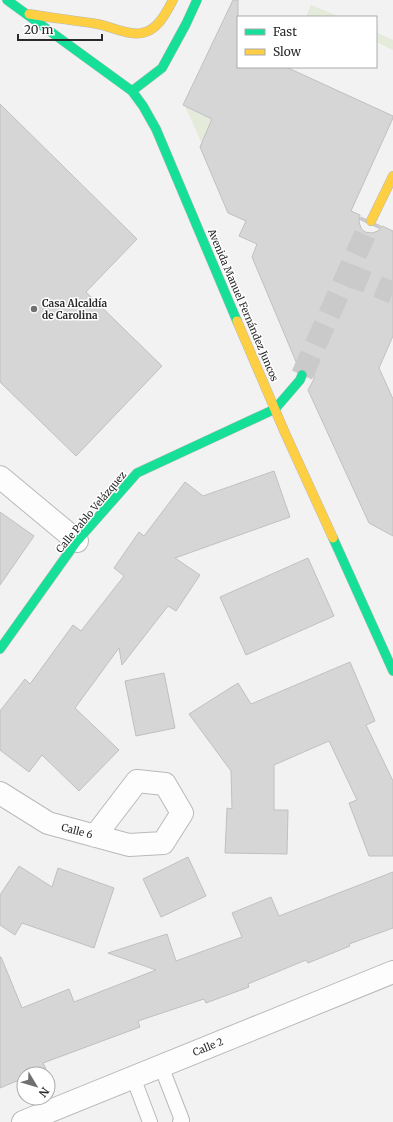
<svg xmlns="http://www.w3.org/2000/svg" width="393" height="1122" viewBox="0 0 393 1122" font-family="Merriweather,serif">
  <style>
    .green { fill: #e4ebdb }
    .building { fill: #d6d6d7; stroke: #c0c0c0 }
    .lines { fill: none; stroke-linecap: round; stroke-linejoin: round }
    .street-tunnel { stroke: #cacacb; stroke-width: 22; stroke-dasharray: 22 11; stroke-linecap: butt }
    .secondary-tunnel { stroke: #cacacb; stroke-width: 22; stroke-dasharray: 22 11; stroke-linecap: butt }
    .lane-casing { stroke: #b9b9ba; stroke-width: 16 }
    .street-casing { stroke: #b9b9ba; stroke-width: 24 }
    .fast-casing { stroke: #b9b9ba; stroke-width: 10 }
    .slow-casing { stroke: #b9b9ba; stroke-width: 10 }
    .lane { stroke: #fdfdfd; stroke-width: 14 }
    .street { stroke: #fdfdfd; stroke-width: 22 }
    .fast { stroke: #16e098; stroke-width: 9 }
    .slow { stroke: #ffcf43; stroke-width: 9 }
    .poi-dot { fill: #6f7070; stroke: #fff; stroke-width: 1.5 }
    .labels { text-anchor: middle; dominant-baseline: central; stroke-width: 3; stroke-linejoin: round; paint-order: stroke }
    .poi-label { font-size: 10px; font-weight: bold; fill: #292a2a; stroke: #fff; text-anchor: start }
    .street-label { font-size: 10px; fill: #292a2a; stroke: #fff }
  </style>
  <rect width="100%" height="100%" fill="#f2f2f3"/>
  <path class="green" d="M311,5L338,16L339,17H306Z
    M376,32L393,40V50L376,42Z
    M185,106L212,119L202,144Z"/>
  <path class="building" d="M233,0H238V67H286L393,116V118L351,211L360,215L359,222L361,228L365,232L372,233L378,231L382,226L393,231V336L379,368L393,399V536L369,523L308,390L314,379V373L312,368L306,363H301L297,364L252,257L257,244L239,236L246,221L228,213L200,147L212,119L183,105Z
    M0,104L137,239L86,292L162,366L76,456L0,382Z
    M274,471L290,517L175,558L200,575L176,611L168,606L122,665L119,648L75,708L119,750L79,791L42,755L29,772L0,750V711L25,679L30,684L73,625L81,631L124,576L114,568L139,532L144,536L185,482L203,496Z
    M0,512L34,536L0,585Z
    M308,558L334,616L246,655L220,597Z
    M350,662L375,721L366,725L393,781V856H369L349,803L357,800L329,741L274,765V810H288L287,854L225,853L227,808L232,809L231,771L189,714L238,683L251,704Z
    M164,673L175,728L136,736L125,681Z
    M188,857L206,896L161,917L143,879Z
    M19,866L52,887L58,868L114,888L94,948L22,923L15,935L0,925V895Z
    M393,872V928L349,944L350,946L308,963L306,960L248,984L249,987L206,1003L204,999L138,1021L140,1027L43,1063L46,1069L34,1074H24V1078L0,1088V957H1L22,1008L69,989L74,1002L156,970L108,953L167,934L176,961L242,937L232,913L271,897L279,916Z"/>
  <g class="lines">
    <path class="street-tunnel" d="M347,274L393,293"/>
    <path class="secondary-tunnel" d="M302,375L371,221"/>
    <g class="lane-casing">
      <path id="lane" d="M161,1066L182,1120L180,1122
        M133,1077L150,1122"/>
    </g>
    <g class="street-casing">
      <path id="street" d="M0,477L77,541
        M0,793L48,823L129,845L163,843L182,813L165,784L137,781L95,836
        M23,1122L393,972"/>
    </g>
    <g class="fast-casing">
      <path id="fast" d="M7,0L132,91L143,106L156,129L237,321
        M132,91L162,68L186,24L197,0
        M333,538L393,671
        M0,649L77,541L137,473L275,409L300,380L302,375"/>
    </g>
    <g class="slow-casing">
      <path id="slow" d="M29,14C51,18 74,20 97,24C110,26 129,36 142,33C158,30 166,13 173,0
        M371,221L393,176
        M237,321L285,433L333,538"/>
    </g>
    <use href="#lane" class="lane"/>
    <use href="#street" class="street"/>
    <use href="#fast" class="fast"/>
    <use href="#slow" class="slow"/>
  </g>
  <circle class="poi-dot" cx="34" cy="309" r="4"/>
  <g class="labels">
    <g class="poi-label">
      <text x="42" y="303">Casa Alcaldía<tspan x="42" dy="12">de Carolina</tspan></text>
    </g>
    <g class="street-label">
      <text transform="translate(243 305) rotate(67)">Avenida Manuel Fernández Juncos</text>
      <text transform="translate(91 512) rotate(-50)">Calle Pablo Velázquez</text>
      <text transform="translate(77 831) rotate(15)">Calle 6</text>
      <text transform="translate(208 1047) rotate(-22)">Calle 2</text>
    </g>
  </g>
  <rect x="237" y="16" width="140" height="52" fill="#ffffff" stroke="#a9aaaa"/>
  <rect x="245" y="29" width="20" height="6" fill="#16e098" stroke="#a9aaaa"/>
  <text x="273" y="36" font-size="12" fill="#292a2a">Fast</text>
  <rect x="245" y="49" width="20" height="6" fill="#ffcf43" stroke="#a9aaaa"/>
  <text x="273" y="56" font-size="12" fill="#292a2a">Slow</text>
  <g transform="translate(36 1086) rotate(128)"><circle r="19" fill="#ffffff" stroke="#a9aaaa"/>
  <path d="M0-3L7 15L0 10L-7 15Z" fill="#6f7070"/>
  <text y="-6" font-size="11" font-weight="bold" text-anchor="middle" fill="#292a2a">N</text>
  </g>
  <path d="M18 34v6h84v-6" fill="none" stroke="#292a2a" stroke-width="2"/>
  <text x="24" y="34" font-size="12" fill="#292a2a" stroke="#ffffff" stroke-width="3" paint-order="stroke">20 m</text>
</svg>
